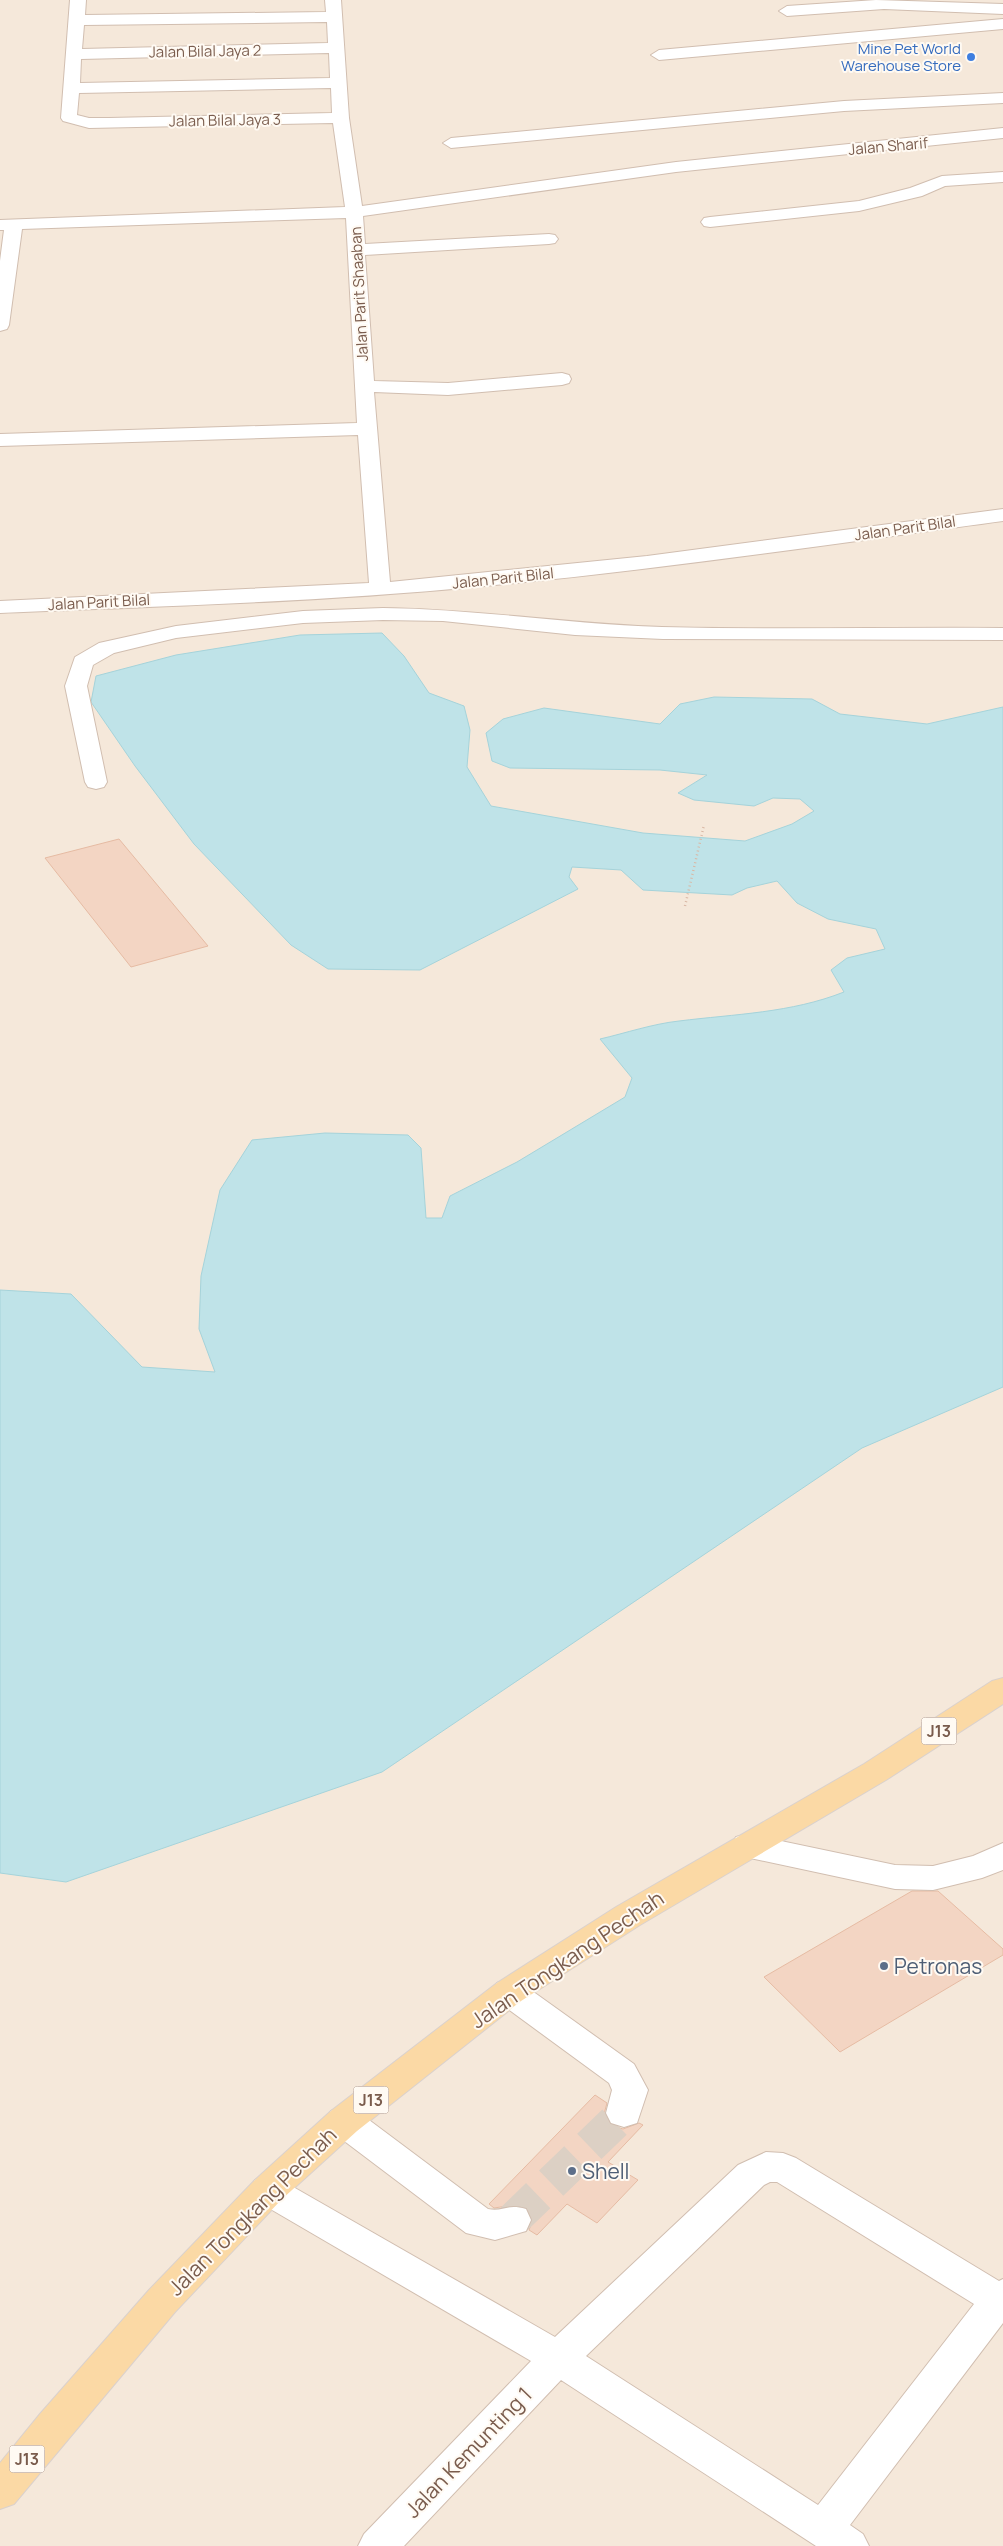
<svg xmlns="http://www.w3.org/2000/svg" width="1003" height="2546" viewBox="0 0 1003 2546" font-family="Manrope,sans-serif">
  <style>
    .residential { fill: #f5e8da }
    .water { fill: #bfe3e8; stroke: #a5d3da }
    .building { fill: #f3d5c3; stroke: #e6bba3 }
    .lines { fill: none; stroke-linecap: round; stroke-linejoin: round }
    .minor-tunnel { stroke: #dcd0c4; stroke-width: 35; stroke-dasharray: 35 18; stroke-linecap: butt }
    .minor-casing { stroke: #d1beb0; stroke-width: 2 }
    .major-casing { stroke: #dad1cd; stroke-width: 2 }
    .path { stroke: #d9b8a5; stroke-width: 2.5; stroke-dasharray: 1 3; stroke-linecap: butt }
    .minor { fill: #fff; fill-rule: evenodd }
    .major { fill: #fbd9a5; fill-rule: evenodd }
    .shop-dot { fill: #3f7fe0; stroke: #fffaf3; stroke-width: 2 }
    .service-dot { fill: #5c6f8a; stroke: #fffaf3; stroke-width: 2 }
    .labels { text-anchor: middle; dominant-baseline: central; stroke-width: 4; stroke-linejoin: round; paint-order: stroke }
    .far-shop-label { font-size: 15px; fill: #366cbe; stroke: #fffaf3; text-anchor: end }
    .far-street-label { font-size: 15px; fill: #7a5c4d; stroke: #fffaf3 }
    .shield { fill: #fffaf3; stroke: #a28b7f; stroke-width: 1 }
    .shield-label { font-size: 16px; font-weight: bold; fill: #7a5c4d }
    .near-street-label { font-size: 21px; fill: #7a5c4d; stroke: #fffaf3 }
    .near-service-label { font-size: 21px; fill: #4e5e75; stroke: #fffaf3; text-anchor: start }
  </style>
  <rect width="100%" height="100%" fill="#fdf6ec"/>
  <path class="residential" d="M0,0H1003V2546H0Z"/>
  <path class="water" d="M382,633L404,656L429,693L464,706L470,730L467,767L491,806L643,833L745,841L792,824L814,811L800,799L773,798L754,806L694,800L678,793L707,775L660,770L510,768L492,761L486,733L503,719L544,708L660,724L680,704L714,697L812,699L840,714L927,724L1003,707V1387L862,1448L382,1772L66,1882L0,1873V1290L71,1294L142,1367L215,1372L199,1329L201,1276L220,1190L252,1140L325,1133L408,1135L421,1148L426,1218H442L450,1196L517,1162L625,1097L632,1078L600,1039C626,1033 652,1024 679,1021C735,1014 791,1013 844,992L831,970L847,958L885,949L876,929L828,919L797,903L777,881L747,888L732,895L643,890L621,870L572,867L569,877L578,889L420,970L328,969L291,945L194,844L135,766L91,702L96,676L176,655L300,635Z"/>
  <path class="building" d="M119,839L208,946L131,967L45,858Z
    M912,1891H938L1003,1949V1955L840,2052L764,1977Z
    M595,2095L607,2103L604,2114L610,2125L623,2129L639,2123L643,2125L608,2162L638,2180L597,2223L567,2204L537,2235L529,2230L533,2219L526,2207L514,2205L494,2208L489,2204Z"/>
  <g class="lines">
    <path class="minor-tunnel" d="M513,2220L624,2113"/>
    <g class="minor-casing">
      <path id="minor" d="M70,0H86L85,15L326,12L325,0H341L349,118L362,206L676,162L1003,128V138L676,172L363,216L365,244L549,234L555,235L558,239L555,243L549,244L365,255L374,381L448,383L562,373L569,375L571,379L569,383L562,385L448,395L374,392L390,582L647,556L1003,509V521C831,544 658,570 485,586C324,602 162,606 0,613V601L369,583L358,435L0,446V434L357,423L346,218L22,229L9,325L7,329L0,331V261L4,230H0V220L345,207L333,123L89,128L63,121L61,118ZM327,22L328,43L82,49L84,25ZM329,53L330,78L80,83L81,59ZM331,88L332,113L109,118H89L77,115L79,93Z
        M876,0L1003,4V14L884,9L787,16L779,11L787,6Z
        M1003,19V29L659,60L651,55L659,50Z
        M1003,93V103L844,111L451,148L443,143L451,138L844,101Z
        M1003,172V182L945,186L922,196L859,211L710,227L704,226L701,222L704,218L710,217L859,201L910,188L942,176Z
        M383,608C476,609 569,624 662,627C776,630 890,627 1003,628V640L663,639L575,635L443,621L383,620L303,623L176,638L114,653L93,665L87,686L107,782L104,787L96,789L88,787L85,782L65,686L75,657L99,643L176,626L303,611Z
        M748,1834L895,1865L933,1866L973,1856L1003,1843V1870L982,1878L933,1890L895,1889L736,1855L731,1846L736,1837Z
        M509,1979L521,1983L634,2064L648,2090L637,2123L624,2127L611,2123L606,2113L612,2090L609,2083L497,2001L492,1992L497,1983Z
        M344,2107L357,2111L488,2209C504,2212 507,2203 526,2209L531,2220L526,2231L495,2240L466,2233L331,2131L326,2121L331,2111Z
        M766,2152L783,2153L796,2158L999,2281L1003,2279V2323L850,2525L863,2534L869,2546H816L561,2380L404,2546H358L364,2534L531,2361L255,2200L250,2190L255,2180L268,2175L281,2180L555,2337L738,2165ZM770,2182H777L974,2304L818,2505L586,2356L764,2185Z"/>
    </g>
    <g class="major-casing">
      <path id="major" d="M1003,1678V1704L886,1780L640,1925L521,2001L357,2131L281,2200L175,2312L14,2504L0,2509V2463L40,2414L149,2290L255,2180L331,2111L497,1983L616,1907L864,1764L992,1681Z"/>
    </g>
    <path class="path" d="M685,906L704,825"/>
    <use href="#minor" class="minor"/>
    <use href="#major" class="major"/>
  </g>
  <circle class="shop-dot" cx="971" cy="57" r="5"/>
  <g class="service-dot">
    <circle cx="884" cy="1966" r="5"/>
    <circle cx="572" cy="2171" r="5"/>
  </g>
  <g class="labels">
    <g class="far-shop-label">
      <text x="961" y="48">Mine Pet World<tspan x="961" dy="17">Warehouse Store</tspan></text>
    </g>
    <g class="far-street-label">
      <text transform="translate(205 51) rotate(-1)">Jalan Bilal Jaya 2</text>
      <text transform="translate(225 120) rotate(-1)">Jalan Bilal Jaya 3</text>
      <text transform="translate(888 146) rotate(-5)">Jalan Sharif</text>
      <text transform="translate(359 294) rotate(-93)">Jalan Parit Shaaban</text>
      <text transform="translate(905 528) rotate(-8)">Jalan Parit Bilal</text>
      <text transform="translate(503 578) rotate(-6)">Jalan Parit Bilal</text>
      <text transform="translate(99 602) rotate(-3)">Jalan Parit Bilal</text>
    </g>
    <g class="shield">
      <rect x="921.5" y="1717.5" width="35" height="27" rx="4"/>
      <rect x="353.5" y="2086.5" width="35" height="27" rx="4"/>
      <rect x="9.5" y="2445.5" width="35" height="27" rx="4"/>
    </g>
    <g class="shield-label">
      <text x="939" y="1731">J13</text>
      <text x="371" y="2100">J13</text>
      <text x="27" y="2459">J13</text>
    </g>
    <g class="near-street-label">
      <text transform="translate(567 1959) rotate(-34)">Jalan Tongkang Pechah</text>
      <text transform="translate(252 2211) rotate(-45)">Jalan Tongkang Pechah</text>
      <text transform="translate(468 2452) rotate(-46)">Jalan Kemunting 1</text>
    </g>
    <g class="near-service-label">
      <text x="894" y="1966">Petronas</text>
      <text x="582" y="2171">Shell</text>
    </g>
  </g>
</svg>
